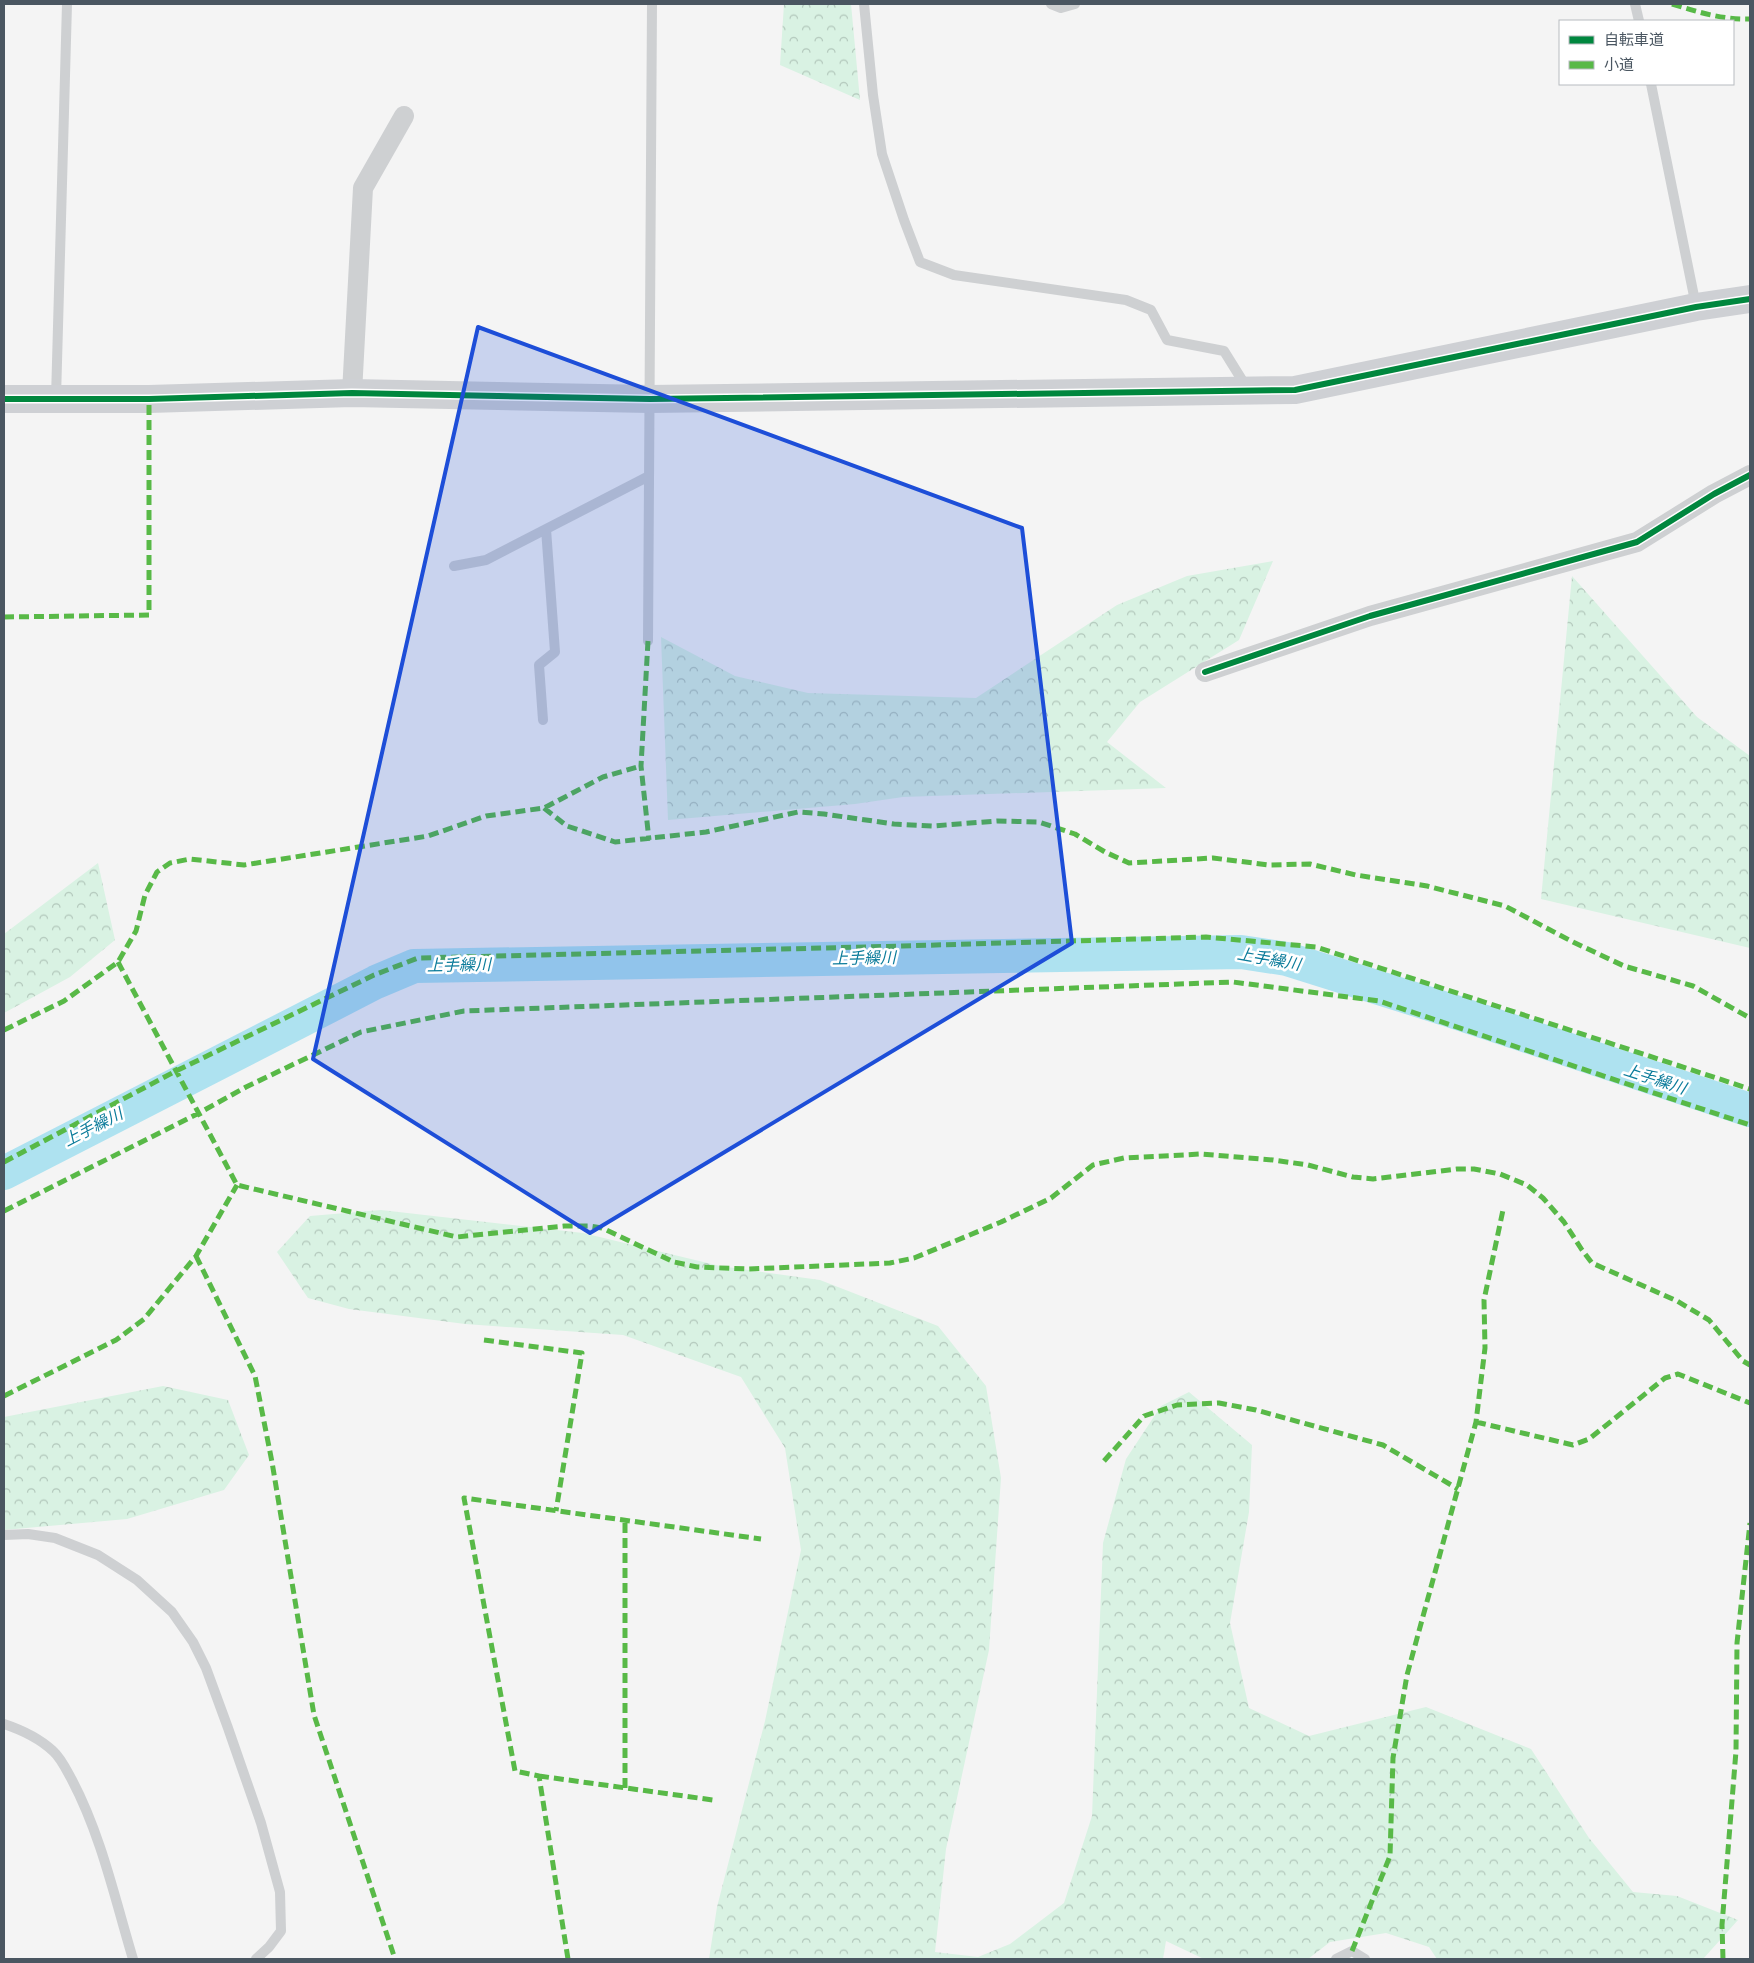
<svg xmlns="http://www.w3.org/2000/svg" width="1754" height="1963" viewBox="0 0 1754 1963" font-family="Roboto,'Noto Sans JP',sans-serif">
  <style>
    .forest { fill: url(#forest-crowns) }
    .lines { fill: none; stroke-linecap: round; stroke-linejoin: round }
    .river { stroke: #aee2f0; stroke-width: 34 }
    .lane { stroke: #ced0d2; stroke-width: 10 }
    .street { stroke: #ced0d2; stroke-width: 20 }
    .secondary { stroke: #ced0d4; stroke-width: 28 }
    .quiet { stroke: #58b947; stroke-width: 5; stroke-dasharray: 10 5; stroke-linecap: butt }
    .cycleway-casing { stroke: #fff; stroke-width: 9 }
    .cycleway { stroke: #00873e; stroke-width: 6 }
    .marked { fill: #1d4ed8; fill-opacity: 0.2; stroke: #1d4ed8; stroke-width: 4; stroke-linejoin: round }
    .labels { text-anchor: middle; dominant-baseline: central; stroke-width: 5; stroke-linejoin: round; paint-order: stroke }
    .water-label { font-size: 16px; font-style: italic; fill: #0c7c9b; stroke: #fff }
  </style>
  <defs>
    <pattern id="forest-crowns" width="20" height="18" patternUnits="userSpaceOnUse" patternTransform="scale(1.25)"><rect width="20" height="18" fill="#d9f2e3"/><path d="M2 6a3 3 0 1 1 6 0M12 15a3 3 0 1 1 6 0" fill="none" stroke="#b2c7bb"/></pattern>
  </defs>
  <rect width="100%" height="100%" fill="#f4f4f4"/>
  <path class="forest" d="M784,4H851L860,100L780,65Z
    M1273,561L1239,640L1140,702L1107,742L1166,788L903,797L855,804L668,820L661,637L735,676L808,693L976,698L1117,605L1187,576Z
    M1572,576L1697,717L1750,756V948L1541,899Z
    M98,863L115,940L70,977L4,1013V934Z
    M381,1210L583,1233L720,1266L820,1280L938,1326L986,1386L1001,1478L989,1650L946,1849L935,1952L978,1957L1010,1944L1064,1903L1092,1816L1103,1543L1126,1459L1161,1406L1189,1392L1252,1445L1249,1512L1230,1623L1249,1708L1309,1736L1426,1707L1531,1749L1589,1838L1633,1892L1677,1896L1738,1920L1703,1959H1437L1429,1947L1386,1933L1330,1942L1308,1959H1204L1166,1941L1163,1959H709L717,1907L765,1721L801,1550L785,1448L741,1377L623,1335L465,1324L349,1309L308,1298L277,1252L310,1216Z
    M163,1386L228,1400L249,1455L224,1490L127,1519L4,1530V1417Z"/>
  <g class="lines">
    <path class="river" d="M4,1173L376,982L414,966L1241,952L1287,959L1449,1010L1750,1110"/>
    <path class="lane" d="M864,4L873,95L882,154L904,220L920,262L954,275L1126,300L1151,310L1167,340L1224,351L1247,388
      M1051,4L1061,8L1075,4
      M1635,4L1639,21
      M1651,84L1696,306
      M56,398L67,4
      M454,566L486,560L649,476
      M648,641L652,4
      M543,720L539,665L555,652L546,529
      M4,1535L28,1534L55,1538L98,1555L137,1580L172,1612L193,1642L206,1668L228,1728L261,1823L280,1892L281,1931L269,1947L256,1959
      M4,1724C22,1730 39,1738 53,1751C61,1758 67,1771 72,1780C101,1835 115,1899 133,1959
      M1336,1959L1352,1951L1365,1959"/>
    <path class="street" d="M352,393L363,188L404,116
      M1205,672L1370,616L1637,542L1714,494L1750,475"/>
    <path class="secondary" d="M4,399H149L352,393L650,399L1295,390L1696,307L1750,299"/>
    <path class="quiet" d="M1672,4C1698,12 1723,20 1750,19
      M4,617L149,615V399
      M648,641L641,766L649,840
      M544,808L567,826L615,842L706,832L798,812L824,814L894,824L932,826L997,821L1039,822L1075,834L1105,852L1129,863L1213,858L1269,865L1310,864L1356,875L1427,886L1505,906L1573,942L1624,966L1693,986L1750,1018
      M118,962L237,1185L457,1237L564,1226H589L602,1228L674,1262L697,1267L748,1269L890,1263L914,1258L1001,1222L1051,1198L1093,1165L1124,1158L1201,1154L1273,1160L1308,1165L1353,1177L1373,1179L1457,1169H1474L1500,1174L1527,1185L1543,1198L1564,1222L1582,1250L1592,1263L1677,1301L1709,1320L1743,1361L1750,1365
      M4,1030L64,1001L118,962L136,931L145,895L157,872L170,863L190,859L244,865L428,836L486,816L544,808L603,777L641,766
      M4,1162L176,1071L374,975L418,958L902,946L1206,937L1316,947L1750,1089
      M4,1211L199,1113L246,1087L361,1032L464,1011L1233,982L1379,1001L1750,1125
      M196,1256L255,1376L272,1462L314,1715L395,1959
      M484,1340L582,1353L556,1511
      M4,1396L116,1340L144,1319L196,1256L237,1185
      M1476,1422L1573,1445L1589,1439L1665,1378L1678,1374L1750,1403
      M1104,1461L1144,1416L1177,1405L1219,1403L1256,1410L1383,1445L1458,1489
      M539,1776L713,1800
      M625,1788V1520
      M1352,1951L1390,1856L1393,1758L1407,1675L1476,1422L1485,1348L1484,1300L1503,1210
      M568,1959L539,1776L515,1771L464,1498L761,1539
      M1723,1959L1722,1925L1736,1751L1737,1643L1750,1523"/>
    <g class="cycleway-casing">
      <path id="cycleway" d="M4,399H149L352,393L650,399L1295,390L1696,307L1750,299
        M1205,672L1370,616L1637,542L1714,494L1750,475"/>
    </g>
    <use href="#cycleway" class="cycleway"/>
  </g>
  <path class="marked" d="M478,327L1022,528L1072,943L590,1233L313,1059Z"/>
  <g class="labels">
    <g class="water-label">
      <text transform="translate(864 958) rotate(-1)">上手繰川</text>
      <text transform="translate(1269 959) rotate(10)">上手繰川</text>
      <text transform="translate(459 965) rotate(-1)">上手繰川</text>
      <text transform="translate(1655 1079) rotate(18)">上手繰川</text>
      <text transform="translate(93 1127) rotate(-27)">上手繰川</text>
    </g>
  </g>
  <rect width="1754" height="1963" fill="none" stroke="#4a5661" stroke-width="10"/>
  <rect x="1559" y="20" width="175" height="65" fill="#ffffff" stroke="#b7bbc0"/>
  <rect x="1569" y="36" width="25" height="8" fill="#00873e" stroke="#b7bbc0"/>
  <text x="1604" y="45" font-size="15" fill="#4a5661">自転車道</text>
  <rect x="1569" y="61" width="25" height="8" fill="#58b947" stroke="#b7bbc0"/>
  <text x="1604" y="70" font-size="15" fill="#4a5661">小道</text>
</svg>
